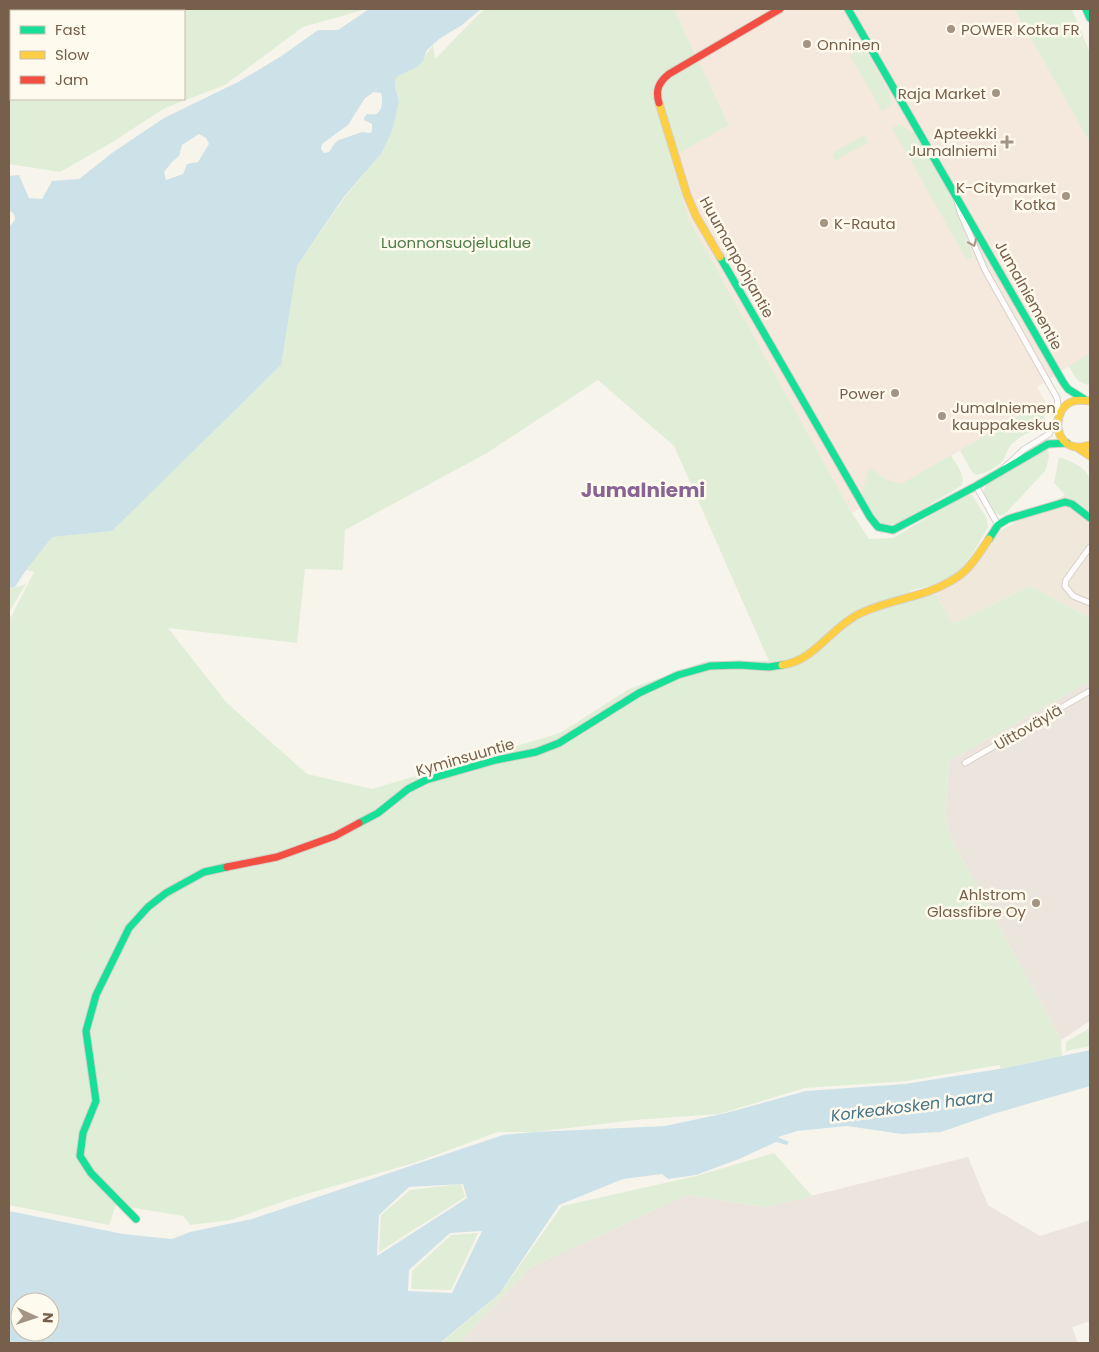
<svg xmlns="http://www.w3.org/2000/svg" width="1099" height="1352" viewBox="0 0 1099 1352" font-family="Poppins,sans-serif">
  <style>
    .residential { fill: #f0e8da }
    .commercial { fill: #f5e8dd }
    .industrial { fill: #ebe5dd }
    .green { fill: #e1eed7; fill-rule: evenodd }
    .water { fill: #cde2e8; fill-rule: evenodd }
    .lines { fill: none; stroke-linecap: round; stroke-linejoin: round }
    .street-casing { stroke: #d6d1ca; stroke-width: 7 }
    .fast-casing { stroke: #d5d0c7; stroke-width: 9 }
    .slow-casing { stroke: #d5d0c7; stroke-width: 9 }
    .jam-casing { stroke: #d5d0c7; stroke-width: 9 }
    .street { stroke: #fefdfc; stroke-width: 5 }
    .fast { stroke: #16e098; stroke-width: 7 }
    .slow { stroke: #ffcf43; stroke-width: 7 }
    .jam { stroke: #f24e42; stroke-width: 7 }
    .oneway { stroke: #a69789 }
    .poi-dot { fill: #a39483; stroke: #fffaee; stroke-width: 2 }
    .labels { text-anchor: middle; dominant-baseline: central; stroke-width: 5; stroke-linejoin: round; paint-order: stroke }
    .poi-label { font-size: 15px; fill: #76604b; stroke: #fffaee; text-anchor: end }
    .park-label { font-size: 15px; fill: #4c7c43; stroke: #fffaee }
    .street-label { font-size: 15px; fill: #76604b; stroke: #fffaee }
    .water-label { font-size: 16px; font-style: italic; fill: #45758a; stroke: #fffaee }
    .district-label { font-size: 20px; font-weight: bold; fill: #896393; stroke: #fffaee }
  </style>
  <rect width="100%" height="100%" fill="#f7f4ec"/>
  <path class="residential" d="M1065,495L1090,515V618L1030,586L953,624L936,594L965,577L975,565L996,533Z"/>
  <path class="commercial" d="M674,9H1014L1090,143V353L1037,387L1045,401L852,513L689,219L669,158L729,125Z"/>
  <path class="industrial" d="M1090,681V1021L1061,1040L950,837L945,817L949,761Z
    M968,1157L988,1205L1040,1236L1090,1220V1321L1072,1327L1078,1343H459L531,1267L687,1195L766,1207Z"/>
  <path class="green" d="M9,9H367L303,27L225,85L165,108L111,143L60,172L9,164ZM11,11H184V99H11Z
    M484,9H674L729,125L670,158L689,219L852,513L869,539L893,538L966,495H972L986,517L988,527C979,542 969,564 954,575C942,584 924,587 910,591L913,600L936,594L953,624L1030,586L1090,618V681L949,761L945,817L950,837L1061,1040L1062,1056L1001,1069L999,1065L907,1081L805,1088L719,1114L635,1120L535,1132H498L414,1163L296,1197L231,1220L190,1225L183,1216L116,1205L109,1225L9,1205V618L11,617L34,572L26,570L13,538L297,266L344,198L381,154L399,101L395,87V80L398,76L417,67L433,45L435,59ZM598,380L674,446L769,661H706L629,689L560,733L372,789L307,774L226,702L168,628L297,643L305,569L343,570L345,530L487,453Z
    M1014,9H1072L1090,53V143Z
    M864,48L887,89L892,101L889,107L882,112L850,55Z
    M898,124C905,125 907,132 915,133L953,200L973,257L967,260L892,128Z
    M864,135L869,142L835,161L833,157L834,152Z
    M1090,353V385C1078,384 1074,376 1069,366Z
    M1045,401C1050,431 1029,428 1013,443C1008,447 1006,455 1003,460C998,467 985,474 976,475L972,472L960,450Z
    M1048,450L1049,456L1046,470L1005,514L1001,516L995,513L983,492L987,483L1039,453Z
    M951,455C956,465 967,476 961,486L897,524L886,526L879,523L862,497L867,470L871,468L885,479L901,484Z
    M1059,457C1097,470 1090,479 1090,515L1065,495L1054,483Z
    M26,584L9,612V589Z
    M1090,1028V1046L1066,1051V1042Z
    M774,1153L812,1196L766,1207L687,1195L531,1267L459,1343H441L500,1293L562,1206L696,1176Z
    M461,1184L465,1197L379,1252L381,1215L410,1190Z
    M478,1233L451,1290L411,1289L412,1271L451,1235Z"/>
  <path class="water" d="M369,9H481L462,25L439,39L427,50L423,61L417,67L398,76L395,80V87L399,101L392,131L381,154L343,198L297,266L281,365L112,531L52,537L26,570L15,587L9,588V226C14,223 17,219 13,213L9,210V176L19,175L29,198L42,199L52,181L79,179L112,153L164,118L238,82L280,57L318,30H338ZM374,92L381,93C383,99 383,111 376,114C375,115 369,114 367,114L364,118V120L372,124V131L370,133L362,132L339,140L335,143L329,152L324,153L321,149L322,144L348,125L365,98ZM199,134L206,138L209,144L198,162L187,164L183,174L166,180L164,172L172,162L179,156L182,145Z
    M1090,1050V1086L993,1114L941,1132L902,1134L847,1126L797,1131L778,1137L789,1142L787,1145L776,1142L739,1159L696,1175L668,1179L662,1174L623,1179L559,1205L500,1293L440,1343H9V1211L123,1234L172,1239L190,1232L252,1219L503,1135L535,1132L665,1126L726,1113L806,1091L905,1084L1005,1068ZM463,1184L467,1198L377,1256L379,1215L409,1187ZM482,1231L452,1293L408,1291L409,1270L450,1233ZM20,1302H50V1332H20Z"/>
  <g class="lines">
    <g class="street-casing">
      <path id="street" d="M957,201L960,212L985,270L1057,398L1059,412
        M1005,467L1023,450L1049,434L1057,420
        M976,486L998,525
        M1090,547L1066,580L1065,586L1073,596L1090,603
        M965,763L1090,691"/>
    </g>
    <g class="fast-casing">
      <path id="fast" d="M848,9L1063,382L1068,389L1084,399
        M1086,9L1090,18
        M720,257L870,517L878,527L893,530L976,486L1048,444L1067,443
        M989,539L998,525L1008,519L1065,502L1072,504L1090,518
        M359,823L378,813L408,789L426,780L496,760L536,752L559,743L639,693L678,675L710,666L739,665L769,667L782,665
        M136,1219L91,1173L80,1156L83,1133L96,1101L86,1031L96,995L129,928L148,907L166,893L204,872L227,867"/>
    </g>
    <g class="slow-casing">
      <path id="slow" d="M659,103L687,195L696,216L720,257
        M1090,401C1085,401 1079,399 1074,401C1051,407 1053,447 1078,447C1082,447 1086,446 1090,445
        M1078,448L1090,456
        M782,665C814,661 830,629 857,615C887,599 925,598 954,579C970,570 979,553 989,539"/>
    </g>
    <g class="jam-casing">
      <path id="jam" d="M659,103C655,90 659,82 669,74L780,9
        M227,867L277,857L335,836L359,823"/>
    </g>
    <use href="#street" class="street"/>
    <use href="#fast" class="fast"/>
    <use href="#slow" class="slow"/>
    <use href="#jam" class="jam"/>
  </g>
  <defs><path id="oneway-chevron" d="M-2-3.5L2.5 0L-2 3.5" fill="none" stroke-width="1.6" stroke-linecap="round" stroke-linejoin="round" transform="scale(1.25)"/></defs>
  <use class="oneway" href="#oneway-chevron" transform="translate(973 243) rotate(67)"/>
  <g class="poi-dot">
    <circle cx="951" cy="29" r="5"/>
    <circle cx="807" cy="44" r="5"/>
    <circle cx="996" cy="93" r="5"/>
    <path d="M1004.5 134.5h5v5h5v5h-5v5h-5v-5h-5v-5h5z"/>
    <circle cx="1066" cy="196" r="5"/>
    <circle cx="824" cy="223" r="5"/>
    <circle cx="895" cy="393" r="5"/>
    <circle cx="942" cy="416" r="5"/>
    <circle cx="1036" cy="903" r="5"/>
  </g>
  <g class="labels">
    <g class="poi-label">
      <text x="961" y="29" text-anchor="start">POWER Kotka FR</text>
      <text x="817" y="44" text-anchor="start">Onninen</text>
      <text x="986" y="93">Raja Market</text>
      <text x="997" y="133">Apteekki<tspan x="997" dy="17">Jumalniemi</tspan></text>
      <text x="1056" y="187">K-Citymarket<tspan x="1056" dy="17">Kotka</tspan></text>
      <text x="834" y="223" text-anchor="start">K-Rauta</text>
      <text x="885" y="393">Power</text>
      <text x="952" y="407" text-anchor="start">Jumalniemen<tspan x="952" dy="17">kauppakeskus</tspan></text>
      <text x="1026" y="894">Ahlstrom<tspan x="1026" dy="17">Glassfibre Oy</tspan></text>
    </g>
    <g class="park-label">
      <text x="456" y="242">Luonnonsuojelualue</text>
    </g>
    <g class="street-label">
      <text transform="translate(737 257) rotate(61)">Huumanpohjantie</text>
      <text transform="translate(1029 295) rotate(61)">Jumalniementie</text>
      <text transform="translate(1028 727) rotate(-30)">Uittoväylä</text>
      <text transform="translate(465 757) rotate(-16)">Kyminsuuntie</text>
    </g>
    <g class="water-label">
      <text transform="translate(912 1106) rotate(-7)">Korkeakosken haara</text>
    </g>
    <g class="district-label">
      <text x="643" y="490">Jumalniemi</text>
    </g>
  </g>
  <rect width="1099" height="1352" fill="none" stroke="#76604b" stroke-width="20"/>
  <rect x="10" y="10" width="175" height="90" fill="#fffaee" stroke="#c8bcad"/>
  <rect x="20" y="26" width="25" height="8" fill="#16e098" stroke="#c8bcad"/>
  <text x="55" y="35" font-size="15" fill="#76604b">Fast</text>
  <rect x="20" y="51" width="25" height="8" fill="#ffcf43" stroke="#c8bcad"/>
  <text x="55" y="60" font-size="15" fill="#76604b">Slow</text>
  <rect x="20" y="76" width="25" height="8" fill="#f24e42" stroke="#c8bcad"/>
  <text x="55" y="85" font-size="15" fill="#76604b">Jam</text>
  <g transform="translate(35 1317) rotate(93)"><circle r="24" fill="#fffaee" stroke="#c8bcad"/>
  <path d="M0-4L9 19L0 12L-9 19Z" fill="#a39483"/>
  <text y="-8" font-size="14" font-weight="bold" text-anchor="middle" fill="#76604b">N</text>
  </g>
</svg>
